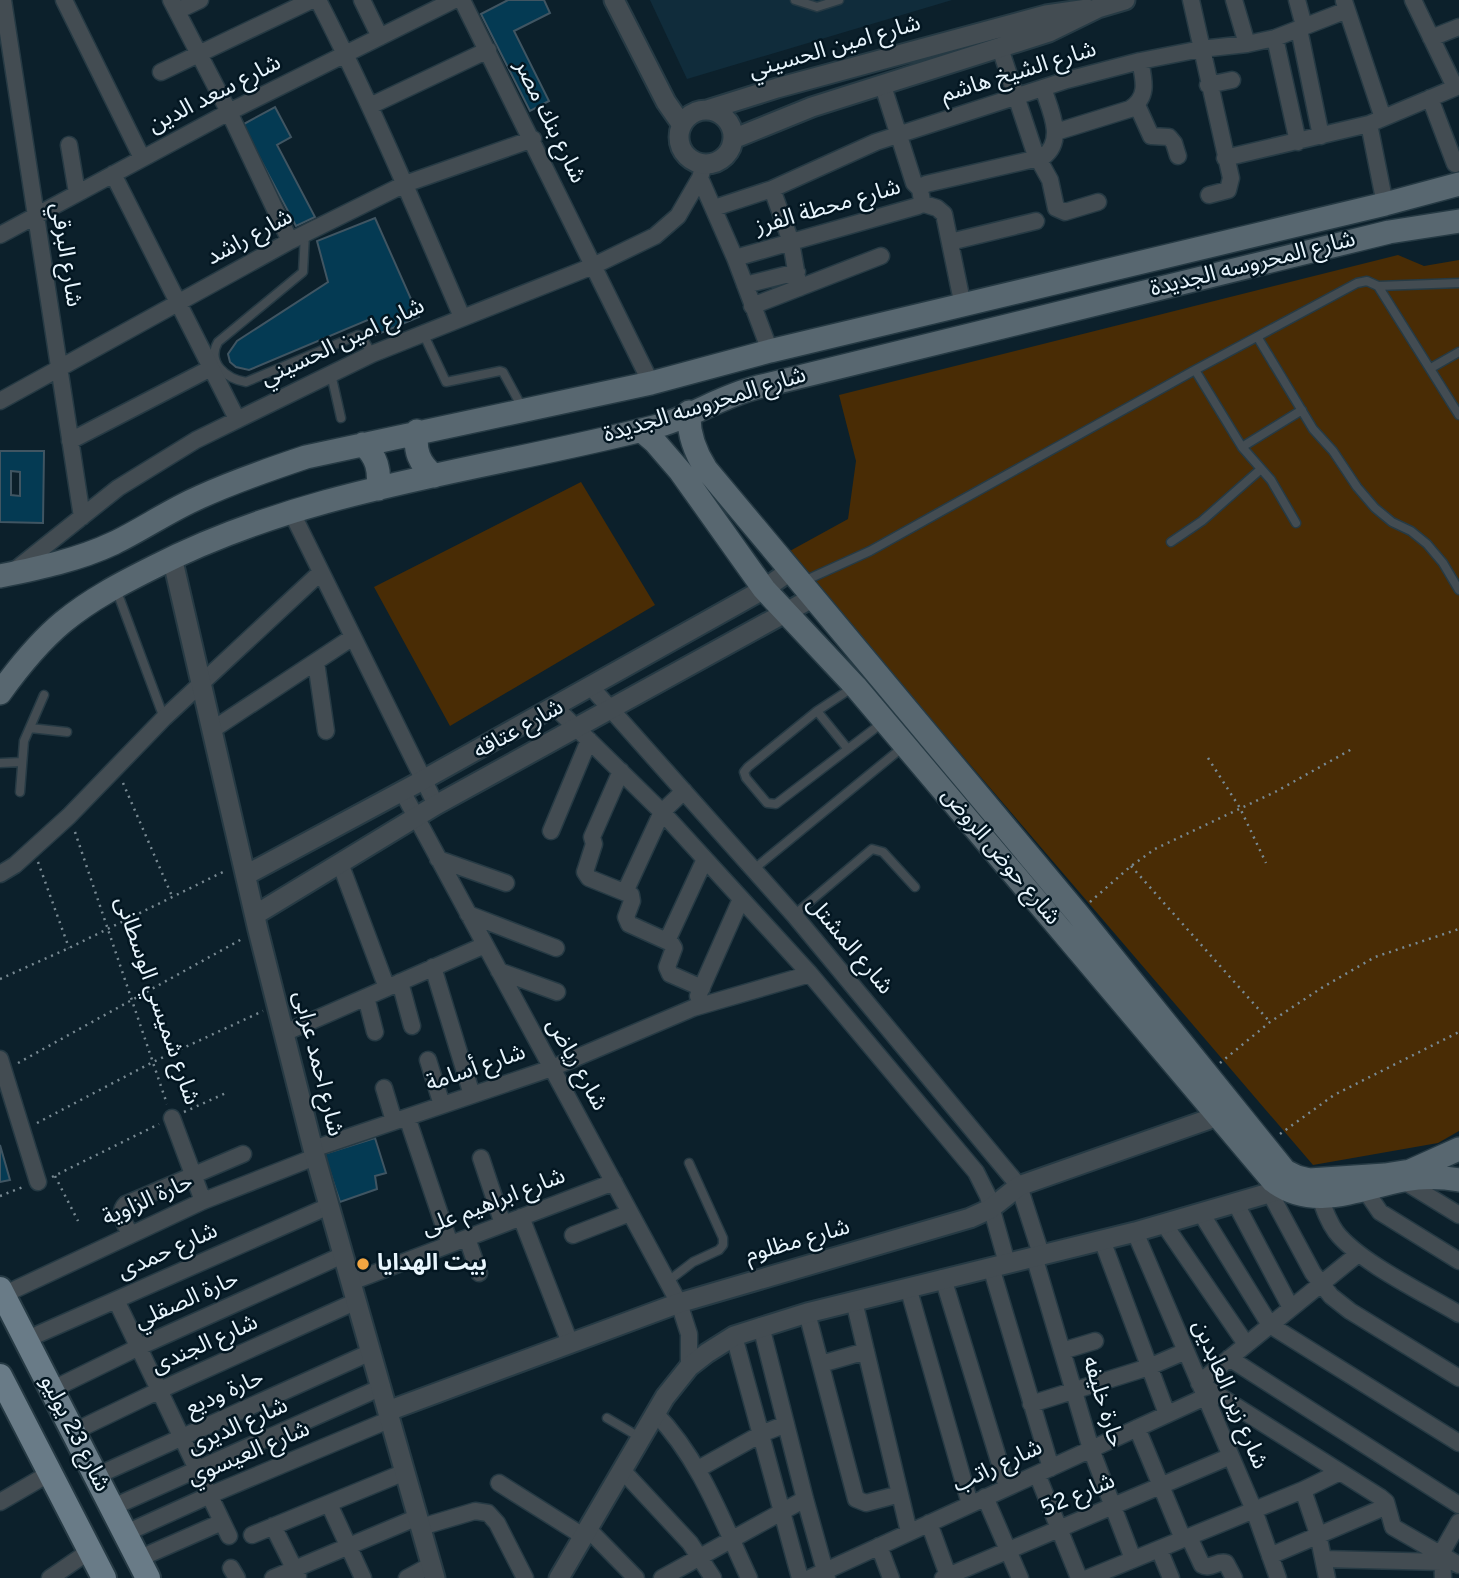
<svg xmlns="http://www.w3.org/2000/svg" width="1459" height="1578" viewBox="0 0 1459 1578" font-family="Overpass,'Noto Sans Arabic',sans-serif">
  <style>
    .built { fill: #102c3b }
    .green { fill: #492c05 }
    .building { fill: #043a53; stroke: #405562; stroke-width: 2; fill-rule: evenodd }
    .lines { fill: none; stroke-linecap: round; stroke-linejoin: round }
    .service-casing { stroke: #263a44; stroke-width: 11 }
    .minor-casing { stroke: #263a44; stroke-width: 19 }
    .tertiary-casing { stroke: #263a44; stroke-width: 23 }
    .secondary-casing { stroke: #263a44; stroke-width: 26 }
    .primary-casing { stroke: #263a44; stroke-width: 28 }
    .path { stroke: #798a93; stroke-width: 2.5; stroke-dasharray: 2 5; stroke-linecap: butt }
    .service { stroke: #434c52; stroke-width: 8 }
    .minor { stroke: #434c52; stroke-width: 16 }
    .tertiary { stroke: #434c52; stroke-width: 19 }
    .secondary { stroke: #586770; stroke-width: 23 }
    .primary { stroke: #697b87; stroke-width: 24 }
    .poi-dot { fill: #f2a541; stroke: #031621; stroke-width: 2.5 }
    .labels { text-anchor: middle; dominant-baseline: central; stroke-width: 5; stroke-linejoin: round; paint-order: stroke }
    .street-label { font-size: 23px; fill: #e8f5fd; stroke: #031621 }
    .poi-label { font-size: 23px; font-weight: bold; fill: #e8f5fd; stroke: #031621; text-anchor: start }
  </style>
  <rect width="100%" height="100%" fill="#0c202b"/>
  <path class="built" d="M650,0H952L687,79Z"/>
  <path class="green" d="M1398,255L1424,266L1459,260V1131L1438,1143L1313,1165L788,552L848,519L856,461L839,395Z
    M581,482L655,605L450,726L374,587Z"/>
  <path class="building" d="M508,0H544L550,13L514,31L549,101L530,111L481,14Z
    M275,107L291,137L277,145L315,217L296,226L242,125Z
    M375,218L419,317L376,335L370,319L249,370L236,367L230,362L228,354L237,341L328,282L317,241Z
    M0,451H44L43,523L0,522ZM11,471L20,472V496L11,495Z
    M375,1138L386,1173L375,1176L377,1189L340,1202L324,1154Z
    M0,1145L10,1180L0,1182Z"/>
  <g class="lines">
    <g class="service-casing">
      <path id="service" d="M795,0L817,7L839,0
        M305,234L303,272L218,342C206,363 227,379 246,382L358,335L362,337L372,354
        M1378,286L1459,415
        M423,333L446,382L500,371L503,372L523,409
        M1258,338L1313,429L1333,451L1357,487L1375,508L1392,522L1411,531L1427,544L1443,563L1459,590
        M1431,368L1459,352
        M331,374L341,418
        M1242,447L1302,410
        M1296,523L1271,480L1242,447L1195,370L1357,283L1367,281L1378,286L1459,283
        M1171,542L1202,521L1261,469
        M804,581L870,551L1195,370
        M116,589L164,718
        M852,688L817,711L748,767L744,772L746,778L767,803L776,804L882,723
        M817,711L847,748
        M30,728L67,732
        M0,763L22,762
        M20,792L24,741L44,695
        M754,869L903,747
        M794,915L872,849L883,852L915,887
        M667,1282L693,1262L719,1250L723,1245V1238L689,1163
        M607,1418L641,1438"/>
    </g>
    <g class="minor-casing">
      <path id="minor" d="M3,0L82,517
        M64,0L142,158
        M171,0L229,112L290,241
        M318,0C371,103 416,210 462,317
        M362,0L380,37
        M462,0L651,383
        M1191,0L1231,178L1228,190L1209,195
        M1234,0L1247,44
        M1297,0L1304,26
        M1413,0L1455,87
        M1344,1L1383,118
        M177,11L200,0
        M1299,29L1321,136
        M1275,38L1298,142
        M1431,38L1459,27
        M1000,48L1035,153L1050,180L1056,208L1065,212L1098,202
        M161,72L312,0
        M1208,85L1232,80
        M883,86L914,183L920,189
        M1430,98L1455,164
        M1137,105L1151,136L1169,137L1174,143L1178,156
        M370,106L488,50
        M1369,124L1385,204
        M1056,132L1130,109C1149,97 1144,80 1140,61
        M69,145L77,193
        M1225,158L1369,124L1459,86
        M704,164L700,178L735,258L770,351
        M113,174L237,419
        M772,189L791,242L799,288
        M921,203L937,208L944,214L963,306
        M714,208L772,189L876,142L1067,80L1140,61L1201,49L1247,44L1275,38L1347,10
        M0,235L229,112L454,0
        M950,242L1036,221
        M735,258L918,206L922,201L920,189L926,184L1043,157C1066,140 1050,110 1043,88
        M745,285L797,272
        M752,306L881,256
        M0,401L290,241L405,184L533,139
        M70,441L211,368
        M291,511L436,805
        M15,570L118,488L196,440L372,354L593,266L655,236L678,216L700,178
        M316,662L326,731
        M591,687L794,915L1019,1186L1041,1254
        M555,707L662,812L810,974L976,1172L988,1196L1007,1263
        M212,730L353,637
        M621,771L592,837L594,844L585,872L589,878L631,895L632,901L626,917L629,924L671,943L674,948L667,967L670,974L702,988
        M402,791L679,1303L689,1334V1367
        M551,831L589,740
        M438,859L506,883
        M340,863L387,988
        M0,874L15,865L69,816L164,718L321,572
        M625,892L662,812L684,791
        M468,914L556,948
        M667,941L705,859
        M433,967L472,1095
        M499,971L557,992
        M400,982L412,1026
        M698,996L741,899
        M366,997L375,1032
        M284,1033L485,945
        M0,1059L38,1182
        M428,1060L442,1105
        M384,1088L394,1121
        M407,1117L450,1244
        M172,1118L203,1201
        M313,1149L552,1068L693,1008L810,974
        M481,1158L503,1224
        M1402,1180L1459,1215
        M1365,1190L1380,1212L1459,1261
        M1270,1193L1313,1273L1331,1296L1350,1311L1459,1378
        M1320,1197C1324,1209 1328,1221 1336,1232C1359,1262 1424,1293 1459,1314
        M1236,1204L1291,1308
        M1201,1213L1270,1325L1459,1443
        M521,1217L570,1343
        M1164,1224L1246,1344
        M1135,1232L1254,1510L1278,1578
        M130,1234C125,1224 117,1213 126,1204L243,1154
        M573,1235L630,1213
        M467,1238L479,1273
        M1102,1240L1167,1414
        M1358,1254L1199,1383L1380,1497L1386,1502L1393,1527L1459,1565
        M1034,1256L1091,1449L1133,1559
        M991,1267L1051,1468
        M943,1278L1007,1487
        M351,1282L614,1182
        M908,1287L970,1504
        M3,1295L203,1201L315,1157
        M116,1300L229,1536
        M854,1301L909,1532
        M807,1313L856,1499L866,1503L900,1494
        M761,1326L805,1499L827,1578
        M734,1336L800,1578
        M25,1340L329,1206
        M1062,1351L1095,1341
        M1229,1358L1459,1505
        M821,1364L866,1351
        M51,1390L139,1347L343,1255
        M1031,1404L1149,1367L1186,1351
        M655,1413C700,1459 722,1520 749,1578
        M1137,1428L1183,1539
        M73,1432L160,1390L357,1301
        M698,1469L761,1434L786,1424
        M622,1470L690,1543L713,1578
        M1037,1474L1079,1578
        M96,1476L371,1352
        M499,1483L583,1536
        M1303,1490L1318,1534L1327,1578
        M985,1497L1020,1578
        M0,1502L50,1473
        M329,1504L363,1578
        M113,1507L382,1387
        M929,1523L949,1578
        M273,1526L298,1576
        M421,1527L475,1511L488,1513L497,1523L525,1578
        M588,1529L636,1578
        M126,1533L210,1495L391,1419
        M252,1535L405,1472
        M1189,1537L1202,1565C1210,1570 1218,1560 1226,1563L1234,1578
        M879,1546L891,1578
        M1159,1549L1171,1578
        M1270,1556L1387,1506
        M138,1559L222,1522
        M1324,1559L1442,1562
        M231,1568L237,1578
        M50,1578L88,1552
        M273,1578L418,1517
        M407,1578L431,1565
        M662,1578L805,1499
        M810,1578L1205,1397
        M943,1578L1231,1456
        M1088,1578L1303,1490L1340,1472
        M1443,1578L1442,1552L1459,1522"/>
    </g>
    <g class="tertiary-casing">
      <path id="tertiary" d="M614,0L666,102L682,125
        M707,110L777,88L1046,15L1087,9
        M679 137a27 27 0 1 1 54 0a27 27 0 1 1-54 0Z
        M733,139L812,107L1049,32L1098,8L1125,0
        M172,557L258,930L313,1149L435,1578
        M246,875L423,780L764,589L790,571
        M255,915L436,805L812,598
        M388,1411L679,1303L970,1218L990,1209L1019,1186L1218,1116
        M559,1578L665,1397L689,1367L707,1353L734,1336L807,1313L1135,1232L1283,1189"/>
    </g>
    <g class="secondary-casing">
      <path id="secondary" d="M689,412C688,432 695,452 706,469L1077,913L1285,1171L1297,1177L1309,1180L1385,1175L1410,1171L1459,1149
        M641,430L655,442L680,471L764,589L855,686L1273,1181C1313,1212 1360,1188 1404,1180C1421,1177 1442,1177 1459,1180
        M417,431C414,451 419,463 434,476
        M363,444C377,457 380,470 378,489
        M0,576C39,568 78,560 114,543C143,529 170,510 200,497C235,481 270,469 306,457L651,383L770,351L1385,204L1459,184
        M0,693C18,668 39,642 63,622C91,599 122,583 154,567C309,487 487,470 654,427C690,418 721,396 758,387L1389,232L1459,221"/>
    </g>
    <g class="primary-casing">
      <path id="primary" d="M0,1289L148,1578
        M0,1376L104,1578"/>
    </g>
    <path class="path" d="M1208,758L1240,808L1266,863
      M123,783L172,896
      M75,832L167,1104
      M38,862L69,948
      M1131,866L1270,1022
      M1090,902L1131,866L1155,849L1277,791L1352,749
      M0,979L69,948L227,870
      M18,1063L242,939
      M1220,1063L1270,1022L1323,987L1375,957L1459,929
      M184,1112L226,1093
      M37,1123L153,1062L263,1011
      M1280,1134L1334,1095L1459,1032
      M55,1176L78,1221
      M52,1177L159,1124
      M0,1196L23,1187"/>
    <use href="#service" class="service"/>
    <use href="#minor" class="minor"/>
    <use href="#tertiary" class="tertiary"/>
    <use href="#secondary" class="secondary"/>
    <use href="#primary" class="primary"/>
  </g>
  <circle class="poi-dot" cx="363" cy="1264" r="7"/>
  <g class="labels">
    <g class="street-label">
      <text transform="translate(835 48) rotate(-16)">شارع امين الحسيني</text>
      <text transform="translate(1019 73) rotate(-17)">شارع الشيخ هاشم</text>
      <text transform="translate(215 95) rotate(-27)">شارع سعد الدين</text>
      <text transform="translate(549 122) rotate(64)">شارع بنك مصر</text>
      <text transform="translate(828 208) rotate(-16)">شارع محطة الفرز</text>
      <text transform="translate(250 238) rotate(-28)">شارع راشد</text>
      <text transform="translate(65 255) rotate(81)">شارع البرقي</text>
      <text transform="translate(1253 265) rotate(-14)">شارع المحروسه الجديدة</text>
      <text transform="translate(343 343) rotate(-25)">شارع امين الحسيني</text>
      <text transform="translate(705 406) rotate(-17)">شارع المحروسه الجديدة</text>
      <text transform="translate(519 730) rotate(-29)">شارع عتاقه</text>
      <text transform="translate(1000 857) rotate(50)">شارع حوض الروض</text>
      <text transform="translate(849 946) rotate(50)">شارع المشتل</text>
      <text transform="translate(156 1001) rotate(71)">شارع شميسي الوسطانى</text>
      <text transform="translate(317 1064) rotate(76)">شارع احمد عرابى</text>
      <text transform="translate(576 1065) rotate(61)">شارع رياض</text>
      <text transform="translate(476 1069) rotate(-19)">شارع أسامة</text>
      <text transform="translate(148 1201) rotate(-24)">حارة الزاوية</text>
      <text transform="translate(494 1203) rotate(-21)">شارع ابراهيم على</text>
      <text transform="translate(798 1242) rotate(-16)">شارع مظلوم</text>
      <text transform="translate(168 1252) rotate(-24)">شارع حمدى</text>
      <text transform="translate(187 1301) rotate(-24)">حارة الصقلي</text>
      <text transform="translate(205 1345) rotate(-24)">شارع الجندى</text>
      <text transform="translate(225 1394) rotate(-24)">حارة وديع</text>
      <text transform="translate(1229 1395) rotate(67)">شارع زين العابدين</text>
      <text transform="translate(1102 1402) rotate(73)">حارة خليفه</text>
      <text transform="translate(238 1427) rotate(-24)">شارع الديرى</text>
      <text transform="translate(74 1434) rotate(63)">شارع 23 يوليو</text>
      <text transform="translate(249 1454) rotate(-23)">شارع العيسوي</text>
      <text transform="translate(998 1467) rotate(-25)">شارع راتب</text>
      <text transform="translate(1078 1496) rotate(-23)">شارع 52</text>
    </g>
    <g class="poi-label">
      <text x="377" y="1264">بيت الهدايا</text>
    </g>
  </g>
</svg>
